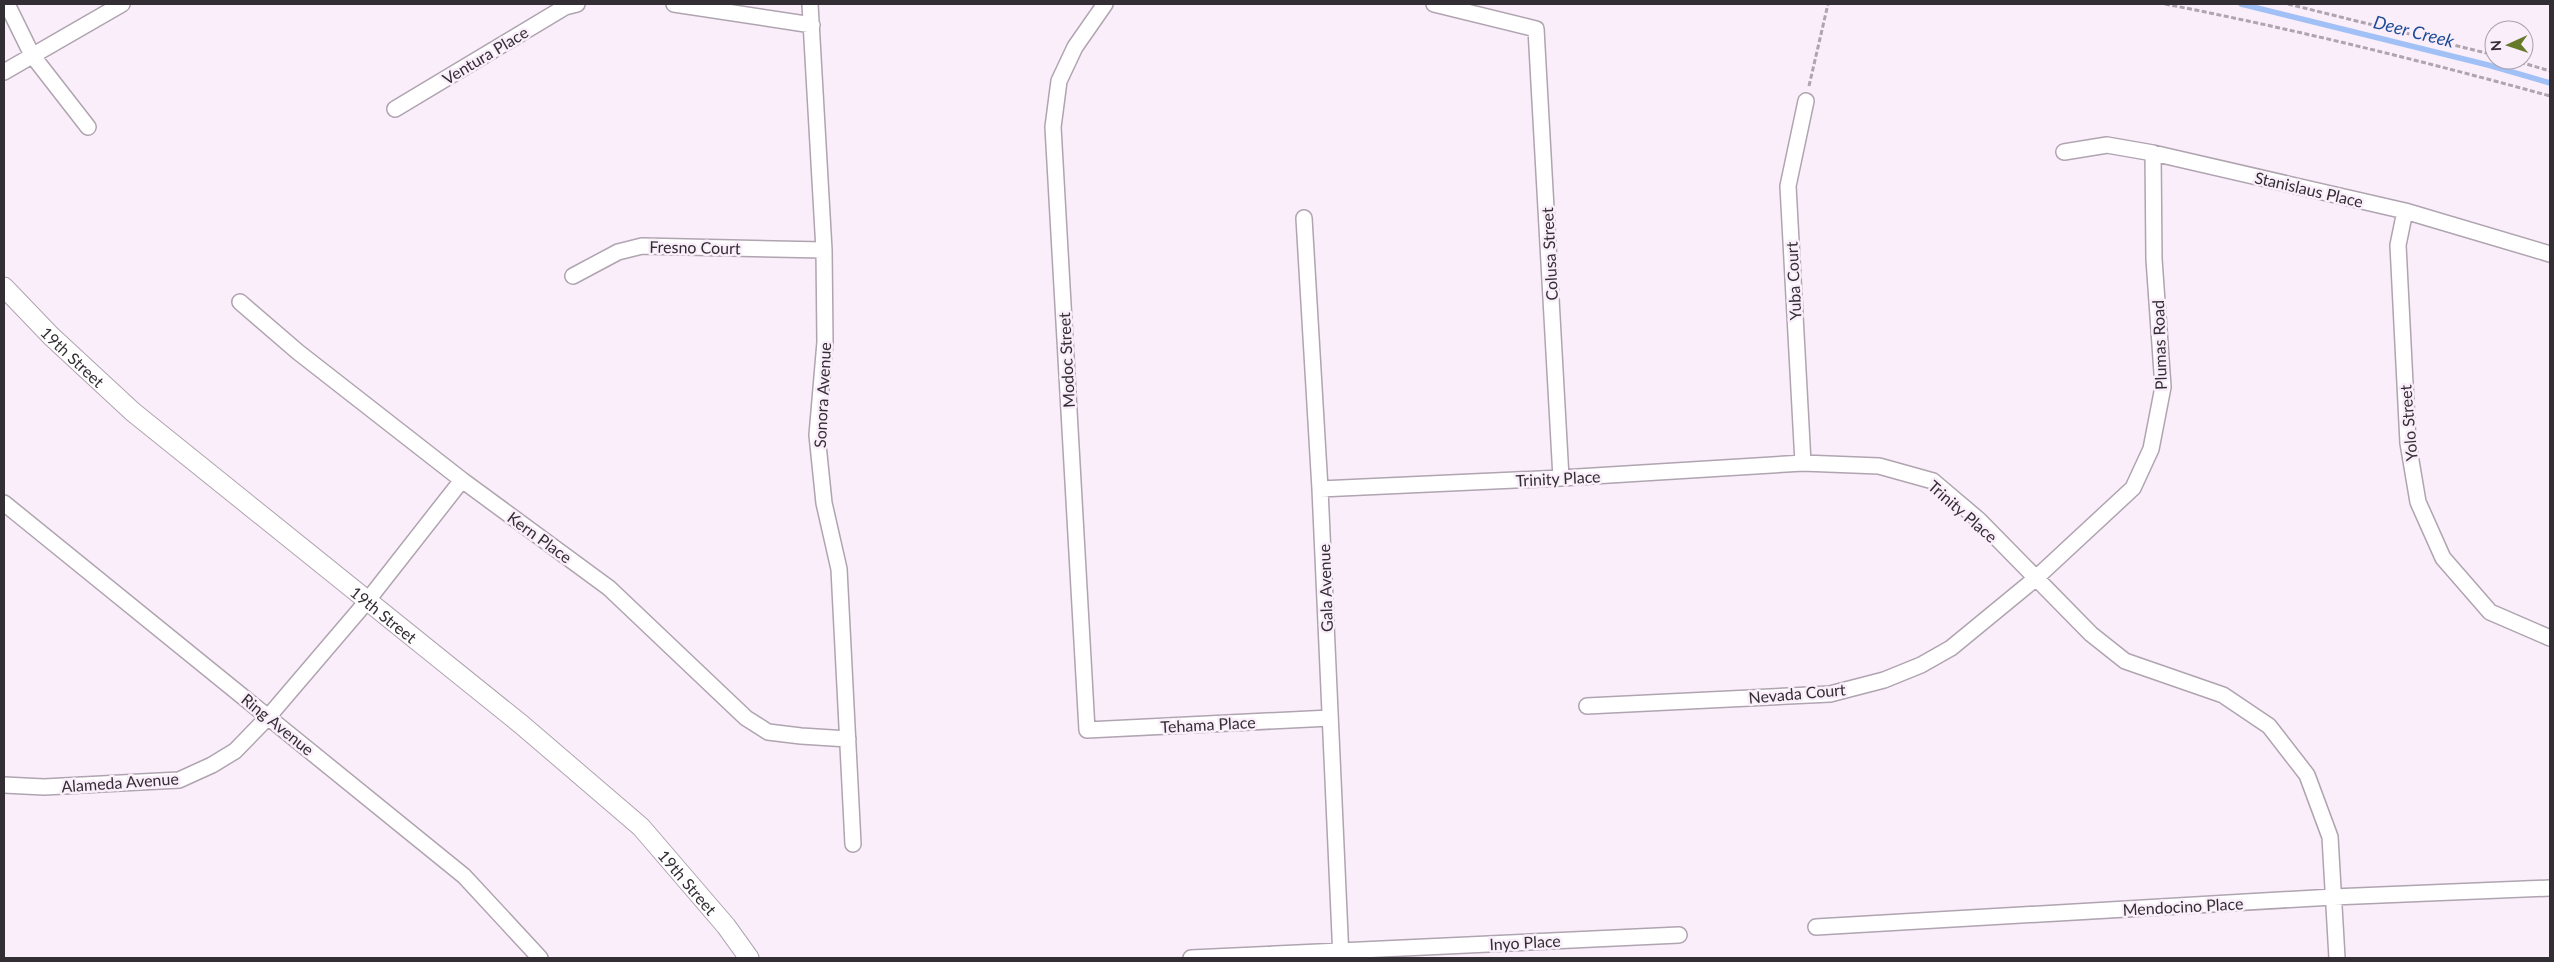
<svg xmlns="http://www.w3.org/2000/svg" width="2554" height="962" viewBox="0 0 2554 962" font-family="Lato,sans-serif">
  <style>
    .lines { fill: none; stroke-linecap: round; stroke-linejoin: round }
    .stream { stroke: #a1c1f6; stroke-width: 5.5 }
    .minor-casing { stroke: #afa4b0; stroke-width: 18 }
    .tertiary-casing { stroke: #afa4b0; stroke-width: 21 }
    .path { stroke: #aea5af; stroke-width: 3; stroke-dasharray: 5 2.5; stroke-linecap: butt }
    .minor { stroke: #fff; stroke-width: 15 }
    .tertiary { stroke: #fff; stroke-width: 19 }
    .labels { text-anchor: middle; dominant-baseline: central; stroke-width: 5; stroke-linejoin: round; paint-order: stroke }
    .street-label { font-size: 16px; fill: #322e33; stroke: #faeefb }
    .water-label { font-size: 18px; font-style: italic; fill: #1d4b96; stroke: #faeefb }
  </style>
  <rect width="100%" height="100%" fill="#faeefb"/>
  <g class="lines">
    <path class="stream" d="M2241,4L2488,65L2550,83"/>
    <g class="minor-casing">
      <path id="minor" d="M7,4L32,55L88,127
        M674,4L812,25
        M810,4L824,250L825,342L817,435L824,503L839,569L853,844
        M1105,4L1075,47L1059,81L1053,127L1087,730L1330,718
        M1434,4L1536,29L1561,478
        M4,72L122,4
        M395,109L565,7L577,4
        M2064,152L2107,145L2153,153L2405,211L2550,254
        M2405,211L2398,245L2408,443L2418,502L2443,558L2490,612L2550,638
        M1304,218L1320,489L1341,958
        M573,276L618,252L642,246L824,250
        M240,302L298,352L462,480L609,588L746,718L768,732L801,736L848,739
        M1803,463L1788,186L1806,101
        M1320,489L1561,478L1803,463L1879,466L1933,481L1979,520L2091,634L2125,661L2223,695L2269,726L2307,775L2330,837L2337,958
        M4,503L464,876L540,958
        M1587,706L1830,694L1884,680L1921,665L1951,648L2035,579L2133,488L2151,449L2163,387L2154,259L2153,153
        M4,785L44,787L179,780L212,765L235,751L269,716L368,600L462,480
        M1816,927L2333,897L2550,888
        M1191,958L1679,935"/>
    </g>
    <g class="tertiary-casing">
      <g id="tertiary">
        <path id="s1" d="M4,287L51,336L133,412L522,725L641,827L726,926L749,958"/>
      </g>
    </g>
    <path class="path" d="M2165,4C2294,29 2423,61 2550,96
      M2288,4L2494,55
      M2513,60L2550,71
      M1809,86L1828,4"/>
    <use href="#minor" class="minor"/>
    <use href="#tertiary" class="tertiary"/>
  </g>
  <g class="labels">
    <g class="street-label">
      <text transform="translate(485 55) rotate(-31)">Ventura Place</text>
      <text transform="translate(2309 189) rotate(13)">Stanislaus Place</text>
      <text transform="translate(695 247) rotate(1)">Fresno Court</text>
      <text transform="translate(1549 254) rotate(-93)">Colusa Street</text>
      <text transform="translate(1793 281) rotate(-93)">Yuba Court</text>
      <text transform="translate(2159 345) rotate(-92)">Plumas Road</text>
      <text stroke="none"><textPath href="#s1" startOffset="98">19th Street</textPath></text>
      <text transform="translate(1066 360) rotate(-93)">Modoc Street</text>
      <text transform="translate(822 395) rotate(-87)">Sonora Avenue</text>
      <text transform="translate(2408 423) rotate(-95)">Yolo Street</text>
      <text transform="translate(1558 478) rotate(-3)">Trinity Place</text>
      <text transform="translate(1963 511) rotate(41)">Trinity Place</text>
      <text transform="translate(540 537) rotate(36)">Kern Place</text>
      <text transform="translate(1325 588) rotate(-92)">Gala Avenue</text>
      <text stroke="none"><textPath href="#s1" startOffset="502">19th Street</textPath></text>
      <text transform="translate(1797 693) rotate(-5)">Nevada Court</text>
      <text transform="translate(278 724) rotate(39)">Ring Avenue</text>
      <text transform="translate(1208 724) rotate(-3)">Tehama Place</text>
      <text transform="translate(120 782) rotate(-4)">Alameda Avenue</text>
      <text stroke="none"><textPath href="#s1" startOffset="908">19th Street</textPath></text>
      <text transform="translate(2183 906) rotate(-3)">Mendocino Place</text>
      <text transform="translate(1525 942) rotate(-3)">Inyo Place</text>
    </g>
    <g class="water-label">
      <text transform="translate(2414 31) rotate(14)">Deer Creek</text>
    </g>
  </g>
  <rect width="2554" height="962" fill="none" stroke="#322e33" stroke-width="10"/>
  <g transform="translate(2509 45) rotate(267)"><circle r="24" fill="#faeefb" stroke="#aaa1ab"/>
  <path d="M0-4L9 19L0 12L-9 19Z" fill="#667a2a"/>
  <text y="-8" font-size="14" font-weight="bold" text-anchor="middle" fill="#322e33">N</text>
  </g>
</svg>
